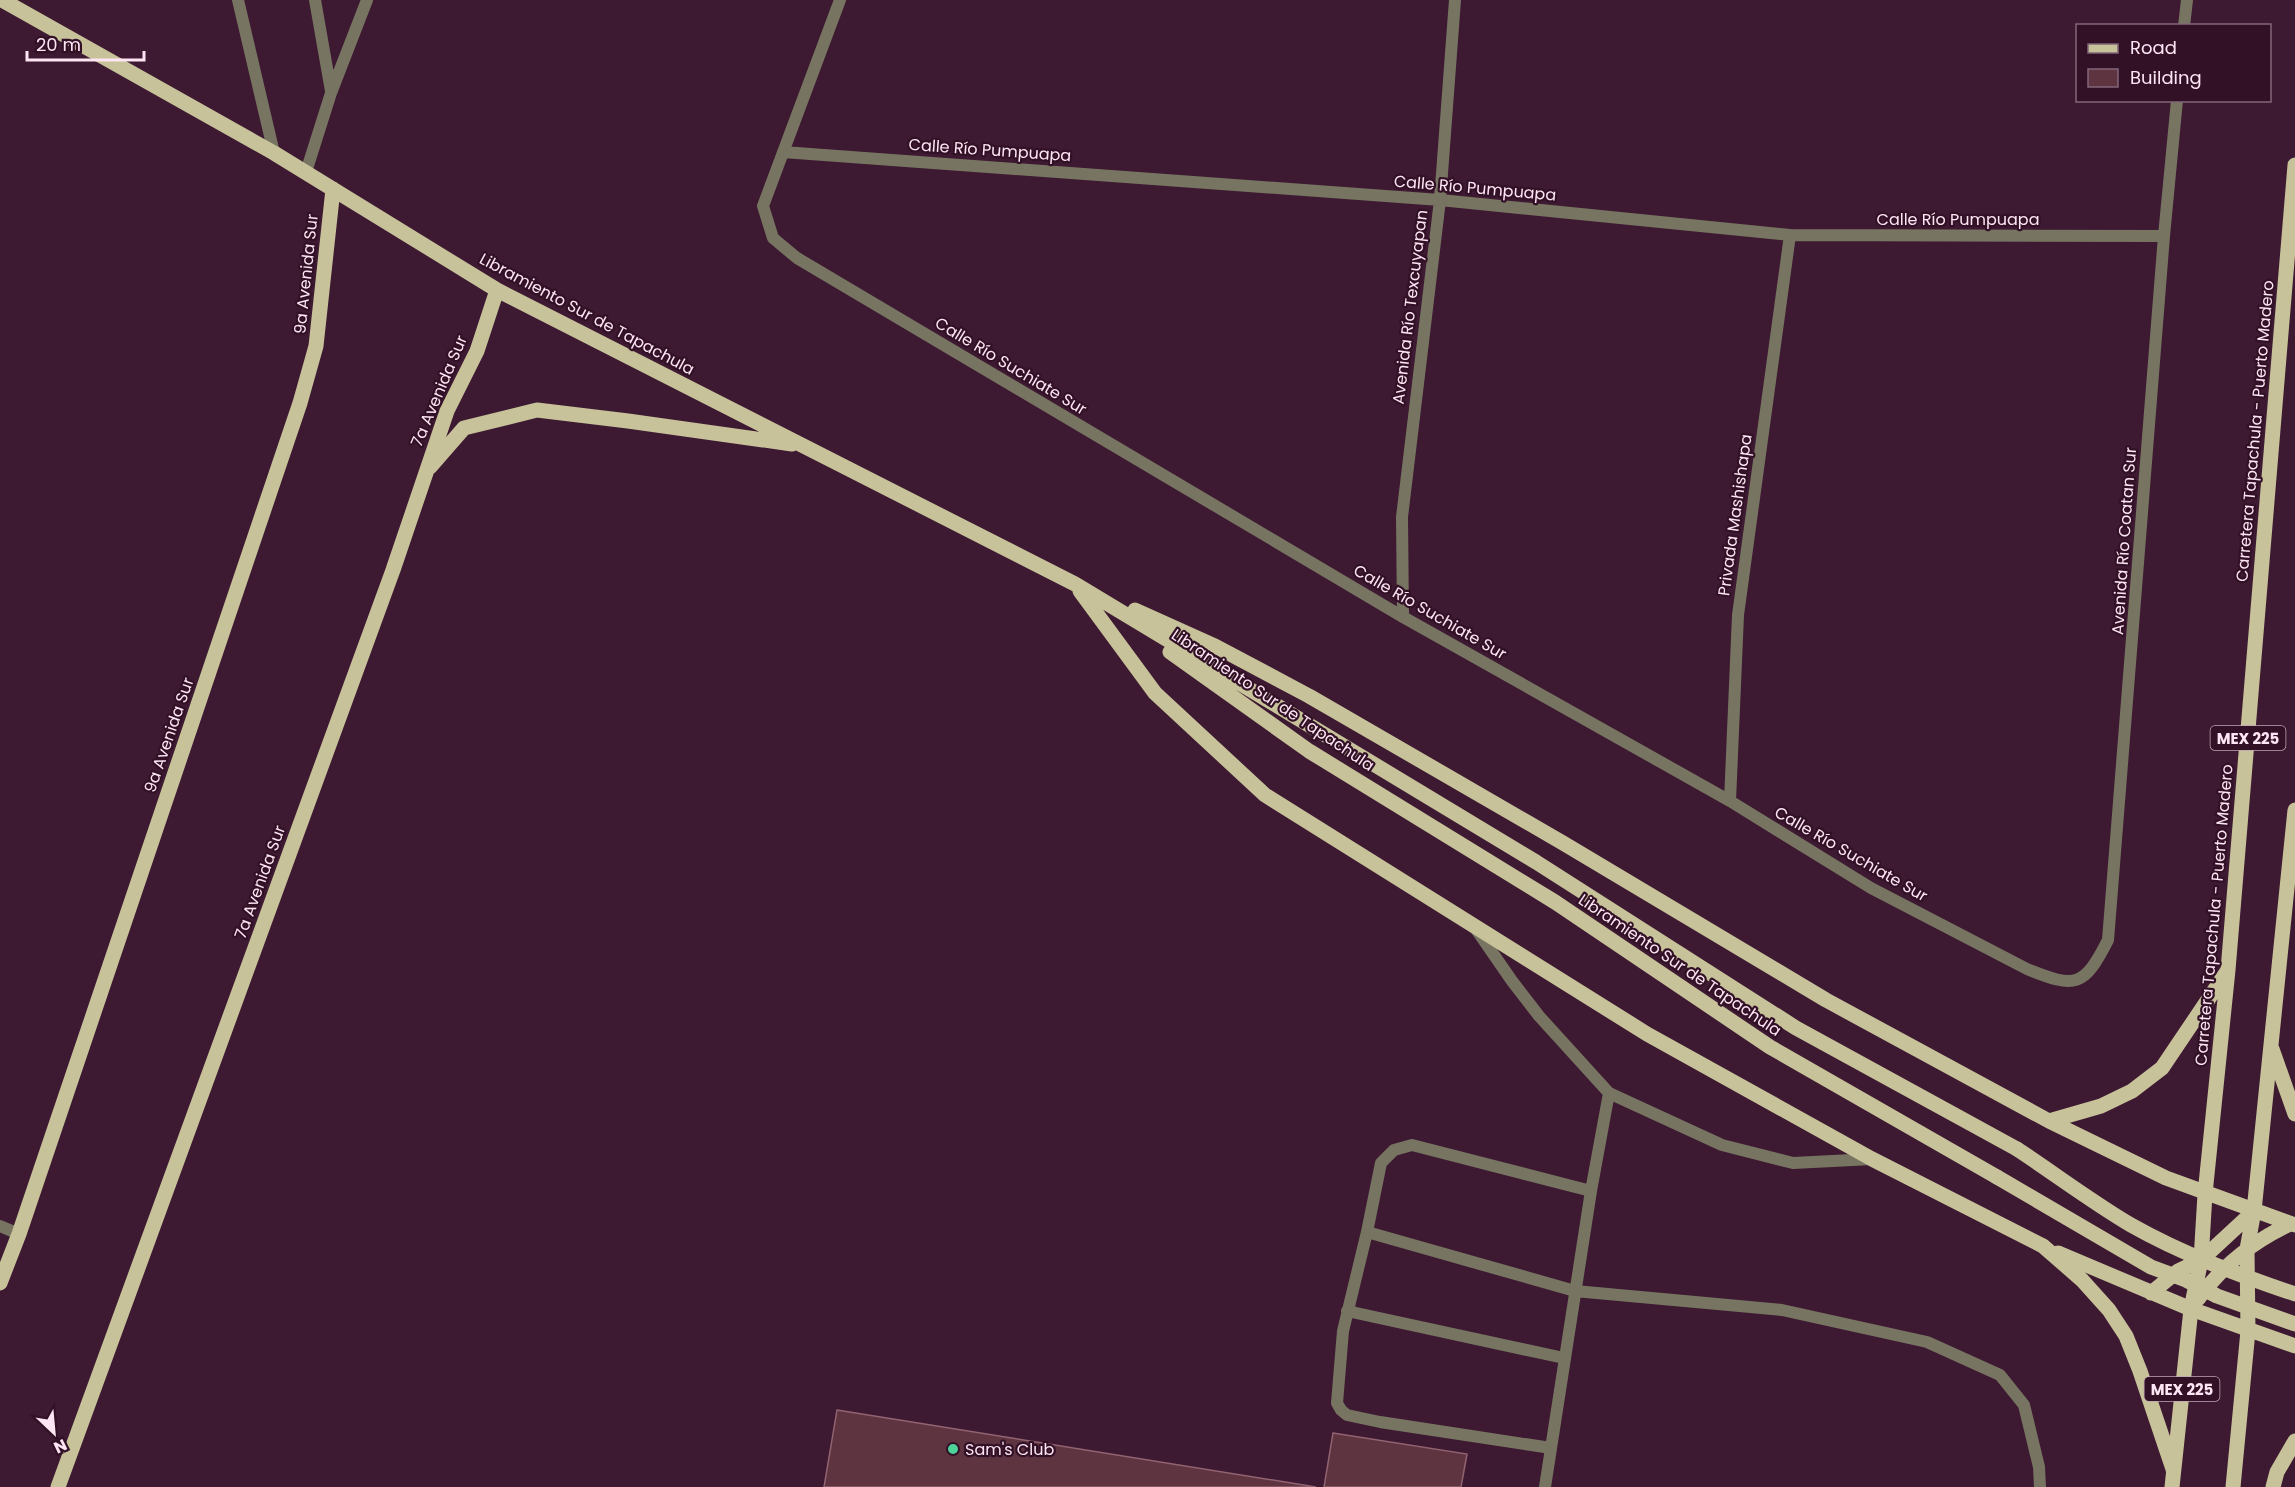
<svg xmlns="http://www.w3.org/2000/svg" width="2295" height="1487" viewBox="0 0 2295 1487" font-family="Poppins,sans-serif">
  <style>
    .building { fill: #5f3441; stroke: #926370; stroke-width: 1.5 }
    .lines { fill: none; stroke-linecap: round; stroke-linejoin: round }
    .service { stroke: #777562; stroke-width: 12 }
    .minor { stroke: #777562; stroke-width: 12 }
    .primary { stroke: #c7c29a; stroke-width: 15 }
    .primary-bridge { stroke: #c7c29a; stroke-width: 15 }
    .poi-dot { fill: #4dd39a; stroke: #321127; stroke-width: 2 }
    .labels { text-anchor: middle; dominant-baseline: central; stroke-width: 4.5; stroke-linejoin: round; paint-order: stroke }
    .shield { fill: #321127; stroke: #c0a5b6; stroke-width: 1.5 }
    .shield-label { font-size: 15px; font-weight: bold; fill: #fde5f3 }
    .street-label { font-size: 16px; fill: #fde5f3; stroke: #321127 }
    .poi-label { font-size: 16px; fill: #fde5f3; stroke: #321127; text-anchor: start }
  </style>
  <rect width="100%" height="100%" fill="#3d1a31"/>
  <path class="building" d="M837,1410L1316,1487H824Z
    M1333,1433L1467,1454L1461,1487H1324Z"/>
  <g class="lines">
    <path class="service" d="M1476,929L1512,981L1539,1016L1609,1093L1722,1145L1793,1163L1872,1159
      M1367,1232L1575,1291L1782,1310L1927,1342L2000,1375L2024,1405L2039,1467L2040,1487
      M1347,1311L1564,1358
      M1551,1448L1380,1422L1347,1415L1341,1410L1337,1403L1343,1331L1367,1232L1381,1163L1394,1150L1412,1145L1591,1191
      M1545,1487L1591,1191L1609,1093"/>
    <path class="minor" d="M238,0L274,153
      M315,0L331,91
      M840,0L763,206L773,238L797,258L1403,617L1730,801L1871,888L2027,969C2076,989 2084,987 2108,940L2164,236L2177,100
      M2184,26L2187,0
      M783,152L1440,200L1790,235L2164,236
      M306,172L331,93L367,0
      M1403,617L1402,517L1440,200L1455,0
      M1730,801L1738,615L1790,235
      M0,1226L19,1234"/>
    <path class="primary" d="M2,0L274,153L497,290L1075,584L1536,862L1796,1028L2017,1149
      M430,467L464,428L537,410L628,421L792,444
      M1080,591L1155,693L1265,795L1647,1034L1872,1159L2043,1246L2082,1280L2109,1310L2126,1336L2140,1371L2173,1469
      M1135,610L1215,646L1309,696L1563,843L1826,1000L2049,1121L2101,1106L2132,1091L2162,1068L2228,970
      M1170,652L1309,751L1555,902L1770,1047L1997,1177
      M2272,1049L2295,1114
      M2049,1121L2166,1178L2295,1225
      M2058,1253L2191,1309L2295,1346
      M0,1283L19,1234L300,403L316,346L333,189
      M2151,1293L2178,1271L2201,1260L2254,1211
      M2198,1299C2223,1265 2252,1242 2290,1224
      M58,1487L393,570L447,411L477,351L497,290
      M2172,1487L2191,1309L2201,1260L2205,1194L2228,970L2295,165
      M2233,1487L2248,1331L2247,1249L2254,1211L2295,810
      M2273,1487L2277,1472L2295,1441"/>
    <path class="primary-bridge" d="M2017,1149C2055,1174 2092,1202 2131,1225C2182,1254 2239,1275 2295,1294
      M1997,1177L2151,1267L2186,1280L2217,1296L2295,1324"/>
  </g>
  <circle class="poi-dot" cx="953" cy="1449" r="6"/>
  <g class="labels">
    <g class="shield">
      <rect x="2210.5" y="726" width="75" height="24" rx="4.5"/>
      <rect x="2144.5" y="1377" width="75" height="24" rx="4.5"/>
    </g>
    <g class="shield-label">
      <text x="2248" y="738">MEX 225</text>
      <text x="2182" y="1389">MEX 225</text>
    </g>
    <g class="street-label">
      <text transform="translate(990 150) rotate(4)">Calle Río Pumpuapa</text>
      <text transform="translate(1475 188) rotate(5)">Calle Río Pumpuapa</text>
      <text x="1958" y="219">Calle Río Pumpuapa</text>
      <text transform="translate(306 274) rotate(-84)">9a Avenida Sur</text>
      <text transform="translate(1410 307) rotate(-83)">Avenida Río Texcuyapan</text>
      <text transform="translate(587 314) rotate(28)">Libramiento Sur de Tapachula</text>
      <text transform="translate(1011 366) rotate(31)">Calle Río Suchiate Sur</text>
      <text transform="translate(439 391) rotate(-67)">7a Avenida Sur</text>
      <text transform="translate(2255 431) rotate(-85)">Carretera Tapachula - Puerto Madero</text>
      <text transform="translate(1735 515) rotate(-82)">Privada Mashishapa</text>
      <text transform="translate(2124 541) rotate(-86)">Avenida Río Coatan Sur</text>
      <text transform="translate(1430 612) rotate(30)">Calle Río Suchiate Sur</text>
      <text transform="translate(1273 700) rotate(34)">Libramiento Sur de Tapachula</text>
      <text transform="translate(169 735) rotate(-71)">9a Avenida Sur</text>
      <text transform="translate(1851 854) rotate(30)">Calle Río Suchiate Sur</text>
      <text transform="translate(260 882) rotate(-70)">7a Avenida Sur</text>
      <text transform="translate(2214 915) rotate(-85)">Carretera Tapachula - Puerto Madero</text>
      <text transform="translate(1680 965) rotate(34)">Libramiento Sur de Tapachula</text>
    </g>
    <g class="poi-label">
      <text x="965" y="1449">Sam's Club</text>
    </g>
  </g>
  <rect x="2076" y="24" width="195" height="78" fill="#321127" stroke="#836679" stroke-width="1.5"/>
  <rect x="2088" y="44" width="30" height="9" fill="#c7c29a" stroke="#836679" stroke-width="1.5"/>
  <text x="2130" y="54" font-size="18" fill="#fde5f3">Road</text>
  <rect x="2088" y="69" width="30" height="18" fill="#5f3441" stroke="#836679" stroke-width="1.5"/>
  <text x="2130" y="84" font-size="18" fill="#fde5f3">Building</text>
  <g transform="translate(54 1433) rotate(154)" stroke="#321127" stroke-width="4.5" paint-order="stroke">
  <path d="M0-4.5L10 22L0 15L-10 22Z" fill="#fde5f3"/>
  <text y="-9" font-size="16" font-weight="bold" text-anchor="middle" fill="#fde5f3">N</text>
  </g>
  <path d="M27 51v9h117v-9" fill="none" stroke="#fde5f3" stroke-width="3"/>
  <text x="36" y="51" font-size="18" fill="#fde5f3" stroke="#321127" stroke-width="4.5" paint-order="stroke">20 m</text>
</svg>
